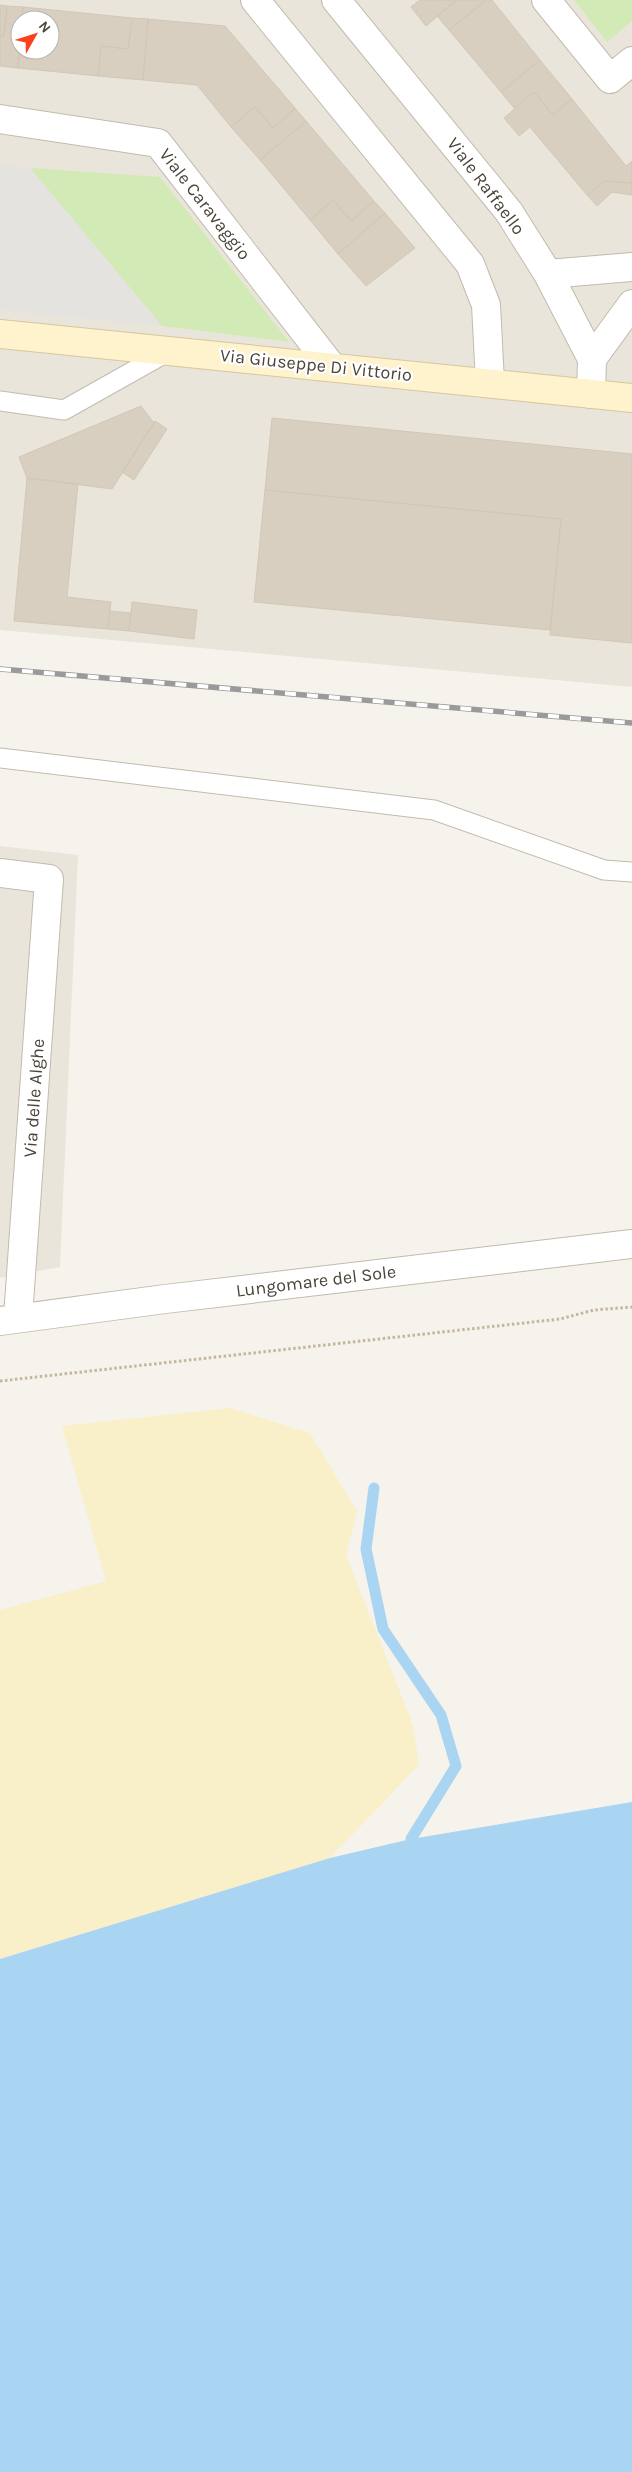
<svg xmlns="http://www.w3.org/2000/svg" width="632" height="2472" viewBox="0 0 632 2472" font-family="Karla,sans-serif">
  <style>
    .residential { fill: #eae5da; fill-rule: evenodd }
    .green { fill: #d2eab5 }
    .sand { fill: #f9efc9 }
    .parking { fill: #e5e3e0 }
    .water { fill: #a9d4f2 }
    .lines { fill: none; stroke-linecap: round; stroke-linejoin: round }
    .stream { stroke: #a9d4f2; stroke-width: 11 }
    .building { fill: #d8cfc1; stroke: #d3c7b4 }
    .service-casing { stroke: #c2bbae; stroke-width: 21 }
    .minor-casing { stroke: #c2bbae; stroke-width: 30 }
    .tertiary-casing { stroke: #c2bbae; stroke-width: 30 }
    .secondary-casing { stroke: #d6c79b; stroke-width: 30 }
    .path { stroke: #c4b79f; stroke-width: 3; stroke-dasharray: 2.5 2.5; stroke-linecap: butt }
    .service { stroke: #fff; stroke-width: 19 }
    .minor { stroke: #fff; stroke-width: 28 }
    .tertiary { stroke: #fff; stroke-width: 28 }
    .secondary { stroke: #fff3cd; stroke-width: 28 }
    .rail-casing { stroke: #9a9a9a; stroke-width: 5.5 }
    .rail { stroke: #fff; stroke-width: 4; stroke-dasharray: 11; stroke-linecap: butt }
    .labels { text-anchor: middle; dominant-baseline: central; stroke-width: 4.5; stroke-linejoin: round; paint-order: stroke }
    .street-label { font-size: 18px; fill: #4b4439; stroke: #fff }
  </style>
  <rect width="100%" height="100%" fill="#f6f3ec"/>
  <path class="residential" d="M0,0H632V687L0,630ZM20,20H50V50H20Z
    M0,846L78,855L60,1267L0,1278Z"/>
  <path class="green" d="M574,0H632V21L607,42Z
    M30,168L160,177L289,342L162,326Z"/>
  <path class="sand" d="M230,1408L310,1433L357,1511L346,1555L413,1725L419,1765L330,1858L0,1959V1610L106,1581L62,1426Z"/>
  <path class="parking" d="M0,165L30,168L162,326L0,310Z"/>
  <path class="water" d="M632,1802V2472H0V1959L330,1858L411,1839Z"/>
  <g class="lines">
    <path class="stream" d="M374,1488L366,1549L383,1629L441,1715L456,1766L411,1839"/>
  </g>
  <path class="building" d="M420,0H457L426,26L411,7Z
    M457,0H486L449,30L437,16Z
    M486,0H492L540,60L501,92L449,30Z
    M0,5L7,6L4,36H0Z
    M7,6L23,7L22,20H20L18,68L0,66V36H4Z
    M23,7L132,18L128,49L101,46L98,76L18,68L20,46V50H50V20H22Z
    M132,18L148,19L143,80L98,76L101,46L128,49Z
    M148,19L225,26L295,108L273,128L255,107L231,127L197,85L143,80Z
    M540,60L572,99L553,115L534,92L514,108L501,92Z
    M534,92L553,115L572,99L626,166L632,161V183L605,181L587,195L530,127L519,136L504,118Z
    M255,107L273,128L295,108L306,121L260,160L231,127Z
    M306,121L374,201L351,221L333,200L310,220L260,160Z
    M605,181L632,183V195L612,192L597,206L587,195Z
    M333,200L351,221L374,201L385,213L338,254L310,220Z
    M385,213L415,248L366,286L338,254Z
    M141,406L154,423L112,489L27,478L19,457Z
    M272,418L632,454V643L550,635L561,519L265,490Z
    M155,421L167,429L134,480L122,472Z
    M27,478L78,484L67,597L111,602L108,629L14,621Z
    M265,490L561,519L550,630L254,602Z
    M132,602L197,610L194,639L129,631Z
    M110,611L131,613L129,631L108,629Z"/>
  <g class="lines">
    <g class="service-casing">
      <path id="service" d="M0,401L64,410L169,351
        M0,758L434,810L604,870L632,872"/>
    </g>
    <g class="minor-casing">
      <path id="minor" d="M255,0L470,264L486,305L490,382
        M336,0L509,212L548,274L592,359L591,394
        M546,0L610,79L632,61
        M0,119L158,143L332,367
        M548,274L632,267
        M592,359L632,304
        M0,873L49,879L18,1317"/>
    </g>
    <g class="tertiary-casing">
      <path id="tertiary" d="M0,1321L165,1299L632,1244"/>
    </g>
    <g class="secondary-casing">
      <path id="secondary" d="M0,334L632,398"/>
    </g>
    <path class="path" d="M0,1381L560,1319L594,1310L632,1307"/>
    <use href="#service" class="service"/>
    <use href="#minor" class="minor"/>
    <use href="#tertiary" class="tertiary"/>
    <use href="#secondary" class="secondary"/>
    <g class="rail-casing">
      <path id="rail" d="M0,669L632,723"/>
    </g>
    <use href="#rail" class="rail"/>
  </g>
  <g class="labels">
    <g class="street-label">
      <text transform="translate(486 186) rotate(53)">Viale Raffaello</text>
      <text transform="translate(205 204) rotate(52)">Viale Caravaggio</text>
      <text transform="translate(316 365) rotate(6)">Via Giuseppe Di Vittorio</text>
      <text transform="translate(34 1098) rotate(-86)">Via delle Alghe</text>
      <text transform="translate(316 1281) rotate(-7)">Lungomare del Sole</text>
    </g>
  </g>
  <g transform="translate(35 35) rotate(51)"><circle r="24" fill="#ffffff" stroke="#b7b4b0"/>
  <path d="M0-4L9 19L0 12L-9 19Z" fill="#fc3f1d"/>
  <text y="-8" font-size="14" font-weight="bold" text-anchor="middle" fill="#4b4439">N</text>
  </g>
</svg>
